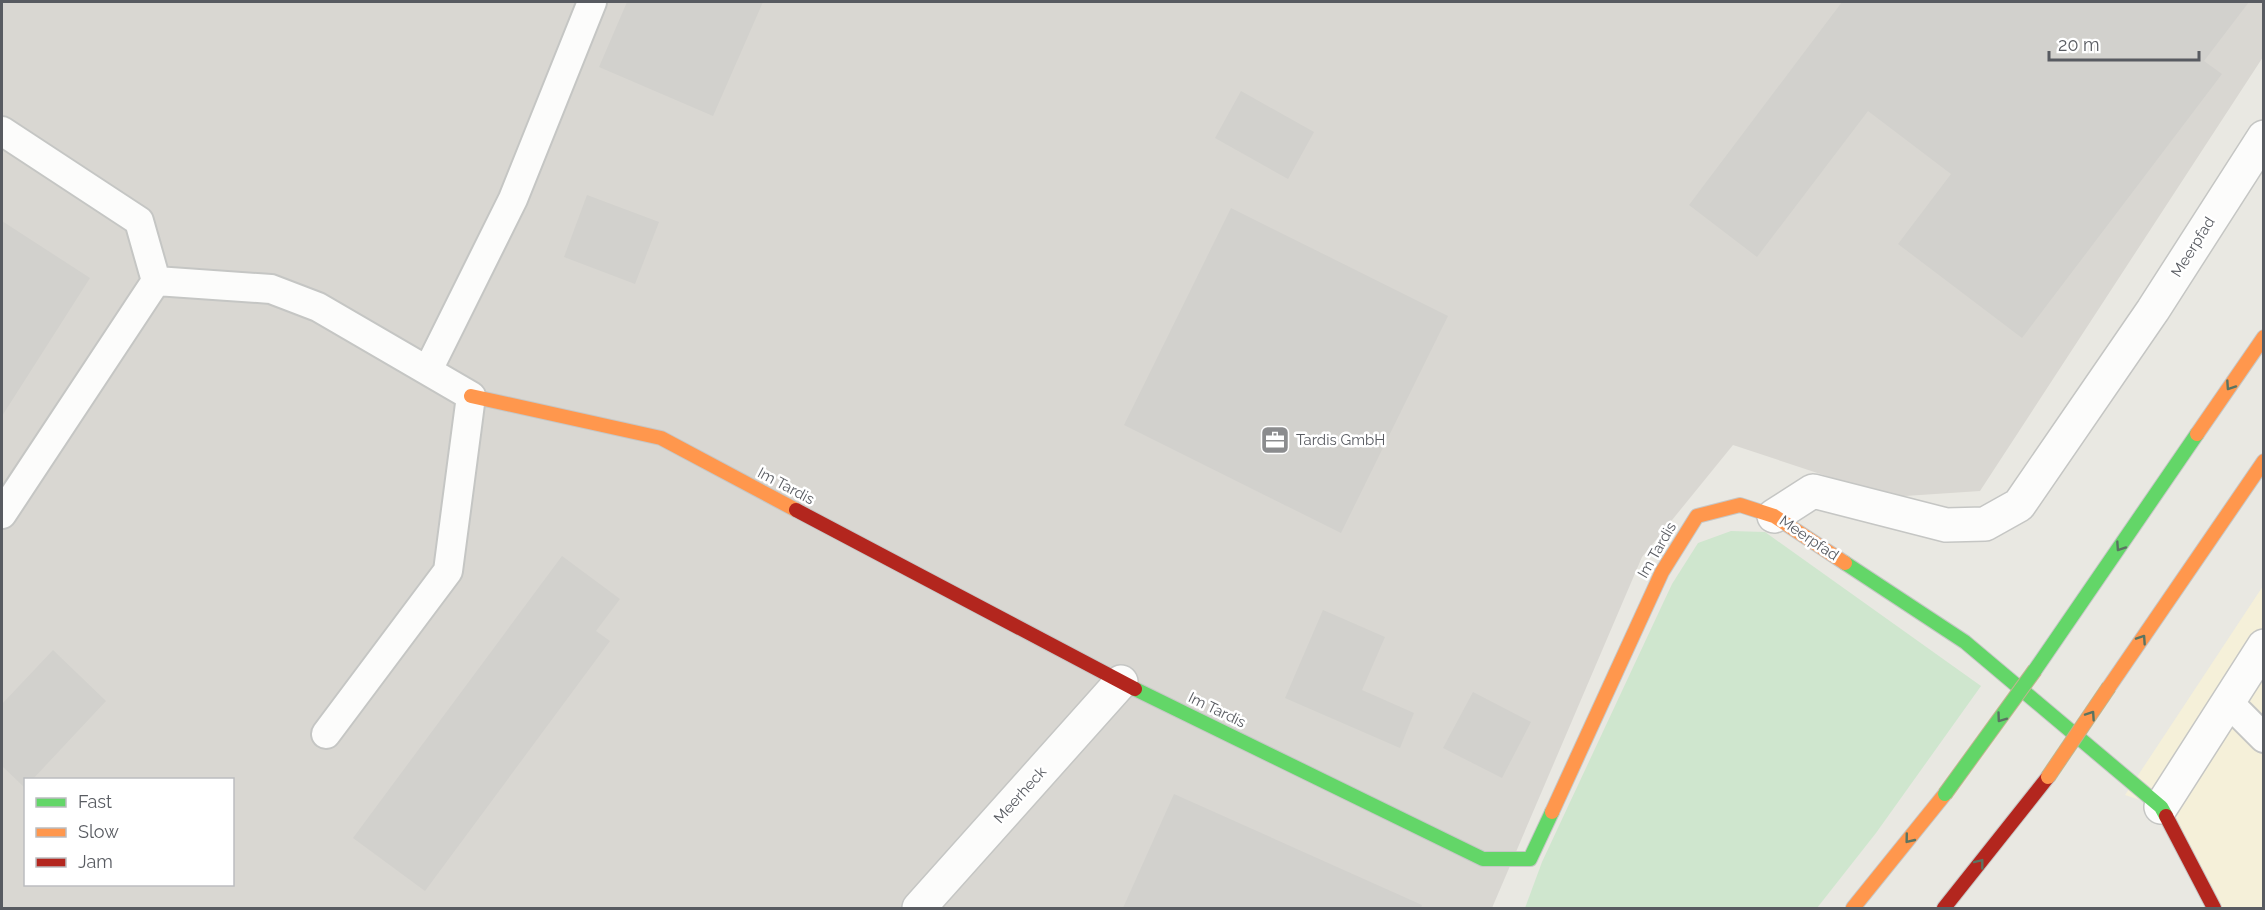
<svg xmlns="http://www.w3.org/2000/svg" width="2265" height="910" viewBox="0 0 2265 910" font-family="Raleway,sans-serif">
  <style>
    .commercial { fill: #f5f0d9 }
    .industrial { fill: #d9d7d2; fill-rule: evenodd }
    .green { fill: #cfe6ce }
    .building { fill: #d2d1cd }
    .lines { fill: none; stroke-linecap: round; stroke-linejoin: round }
    .lane-casing { stroke: #c5c6c4; stroke-width: 32 }
    .street-casing { stroke: #c5c6c4; stroke-width: 36 }
    .fast-casing { stroke: #c6c7c6; stroke-width: 16 }
    .slow-casing { stroke: #c6c7c6; stroke-width: 16 }
    .jam-casing { stroke: #c6c7c6; stroke-width: 16 }
    .lane { stroke: #fcfcfb; stroke-width: 28 }
    .street { stroke: #fcfcfb; stroke-width: 33 }
    .fast { stroke: #63d668; stroke-width: 14 }
    .slow { stroke: #ff974d; stroke-width: 14 }
    .jam { stroke: #b3261e; stroke-width: 14 }
    .fast-bridge-casing { stroke: #c0b490; stroke-width: 16; stroke-linecap: butt }
    .slow-bridge-casing { stroke: #c0b490; stroke-width: 16; stroke-linecap: butt }
    .fast-bridge { stroke: #63d668; stroke-width: 14 }
    .slow-bridge { stroke: #ff974d; stroke-width: 14 }
    .oneway { stroke: #5a7462 }
    .labels { text-anchor: middle; dominant-baseline: central; stroke-width: 5; stroke-linejoin: round; paint-order: stroke }
    .street-label { font-size: 15px; fill: #585b61; stroke: #fff }
    .poi-label { font-size: 15px; fill: #585b61; stroke: #fff; text-anchor: start }
  </style>
  <rect width="100%" height="100%" fill="#e9e8e2"/>
  <path class="commercial" d="M2263,586V908H2214L2161,807L2125,795Z"/>
  <path class="industrial" d="M2,2H2263V57L1980,491L1890,497L1733,445L1642,557L1492,908H2ZM26,780H232V884H26Z"/>
  <path class="green" d="M1731,531L1765,532L1981,686L1876,833L1817,908H1525L1542,862L1672,584L1698,543Z"/>
  <path class="building" d="M627,2H763L713,116L599,67Z
    M1842,2H2249L2204,61L2222,74L2022,338L1898,244L1951,174L1868,111L1757,257L1689,205Z
    M1241,91L1314,132L1288,179L1215,138Z
    M587,195L659,222L635,284L564,257Z
    M1231,208L1448,316L1341,533L1124,425Z
    M2,221L90,278L2,416Z
    M562,556L620,599L596,631L610,641L425,891L353,838Z
    M1323,610L1385,637L1362,690L1414,713L1400,748L1285,698Z
    M53,650L106,701L32,780H26L24,787L2,766V704Z
    M1473,692L1531,722L1502,778L1443,748Z
    M1174,794L1422,905L1421,908H1123Z"/>
  <g class="lines">
    <g class="lane-casing">
      <path id="lane" d="M2,131L139,221L156,281
        M428,370L513,199L592,2
        M2,514L156,281L271,289L318,307L471,396L448,571L326,734
        M2228,702L2264,738"/>
    </g>
    <g class="street-casing">
      <path id="street" d="M1774,516L1813,491L1946,525L1985,524L2019,505L2153,310L2264,137
        M2161,807L2264,646
        M919,908L1121,682"/>
    </g>
    <g class="fast-casing">
      <path id="fast" d="M1845,563L1965,642L2161,807L2166,816
        M2035,670L2197,434
        M1135,689L1483,859H1530L1552,812"/>
    </g>
    <g class="slow-casing">
      <path id="slow" d="M471,396L661,438L796,510
        M2197,434L2264,337
        M2109,687L2264,461
        M1552,812L1662,572L1697,516L1740,505L1774,516L1845,563
        M1853,908L1945,794"/>
    </g>
    <g class="jam-casing">
      <path id="jam" d="M796,510L1135,689
        M2166,816L2214,908
        M1944,908L2048,777"/>
    </g>
    <use href="#lane" class="lane"/>
    <use href="#street" class="street"/>
    <use href="#fast" class="fast"/>
    <use href="#slow" class="slow"/>
    <use href="#jam" class="jam"/>
    <g class="fast-bridge-casing">
      <path id="fast-bridge" d="M1945,794L2035,670"/>
    </g>
    <g class="slow-bridge-casing">
      <path id="slow-bridge" d="M2048,777L2109,687"/>
    </g>
    <use href="#fast-bridge" class="fast-bridge"/>
    <use href="#slow-bridge" class="slow-bridge"/>
  </g>
  <defs><path id="oneway-chevron" d="M-2-3.5L2.5 0L-2 3.5" fill="none" stroke-width="1.6" stroke-linecap="round" stroke-linejoin="round" transform="scale(1.5)"/></defs>
  <g class="oneway">
    <use href="#oneway-chevron" transform="translate(2230 386) rotate(124)"/>
    <use href="#oneway-chevron" transform="translate(2120 547) rotate(124)"/>
    <use href="#oneway-chevron" transform="translate(2142 639) rotate(-56)"/>
    <use href="#oneway-chevron" transform="translate(2091 715) rotate(-56)"/>
    <use href="#oneway-chevron" transform="translate(2001 718) rotate(126)"/>
    <use href="#oneway-chevron" transform="translate(1909 839) rotate(129)"/>
    <use href="#oneway-chevron" transform="translate(1980 863) rotate(-52)"/>
  </g>
  <defs>
    <g id="office-square" transform="scale(1.5)"><rect x="-9" y="-9" width="18" height="18" rx="4" fill="#8b8c8e" stroke="#fff"/><path d="M-6-3h4V-5.5h4V-3h4V5H-6ZM-1-4.5V-3h2v-1.5ZM-6 0V1H6V0Z" fill="#fff"/></g>
  </defs>
  <g fill-rule="evenodd">
    <use href="#office-square" x="1275" y="440"/>
  </g>
  <g class="labels">
    <g class="street-label">
      <text transform="translate(2193 247) rotate(-58)">Meerpfad</text>
      <text transform="translate(786 486) rotate(28)">Im Tardis</text>
      <text transform="translate(1809 538) rotate(34)">Meerpfad</text>
      <text transform="translate(1657 550) rotate(-60)">Im Tardis</text>
      <text transform="translate(1217 710) rotate(26)">Im Tardis</text>
      <text transform="translate(1020 795) rotate(-48)">Meerheck</text>
    </g>
    <g class="poi-label">
      <text x="1296" y="440">Tardis GmbH</text>
    </g>
  </g>
  <rect width="2265" height="910" fill="none" stroke="#585b61" stroke-width="6"/>
  <rect x="24" y="778" width="210" height="108" fill="#ffffff" stroke="#bcbdc0" stroke-width="1.5"/>
  <rect x="36" y="798" width="30" height="9" fill="#63d668" stroke="#bcbdc0" stroke-width="1.5"/>
  <text x="78" y="808" font-size="18" fill="#585b61">Fast</text>
  <rect x="36" y="828" width="30" height="9" fill="#ff974d" stroke="#bcbdc0" stroke-width="1.5"/>
  <text x="78" y="838" font-size="18" fill="#585b61">Slow</text>
  <rect x="36" y="858" width="30" height="9" fill="#b3261e" stroke="#bcbdc0" stroke-width="1.5"/>
  <text x="78" y="868" font-size="18" fill="#585b61">Jam</text>
  <path d="M2049 51v9h150v-9" fill="none" stroke="#585b61" stroke-width="3"/>
  <text x="2058" y="51" font-size="18" fill="#585b61" stroke="#ffffff" stroke-width="4.5" paint-order="stroke">20 m</text>
</svg>
